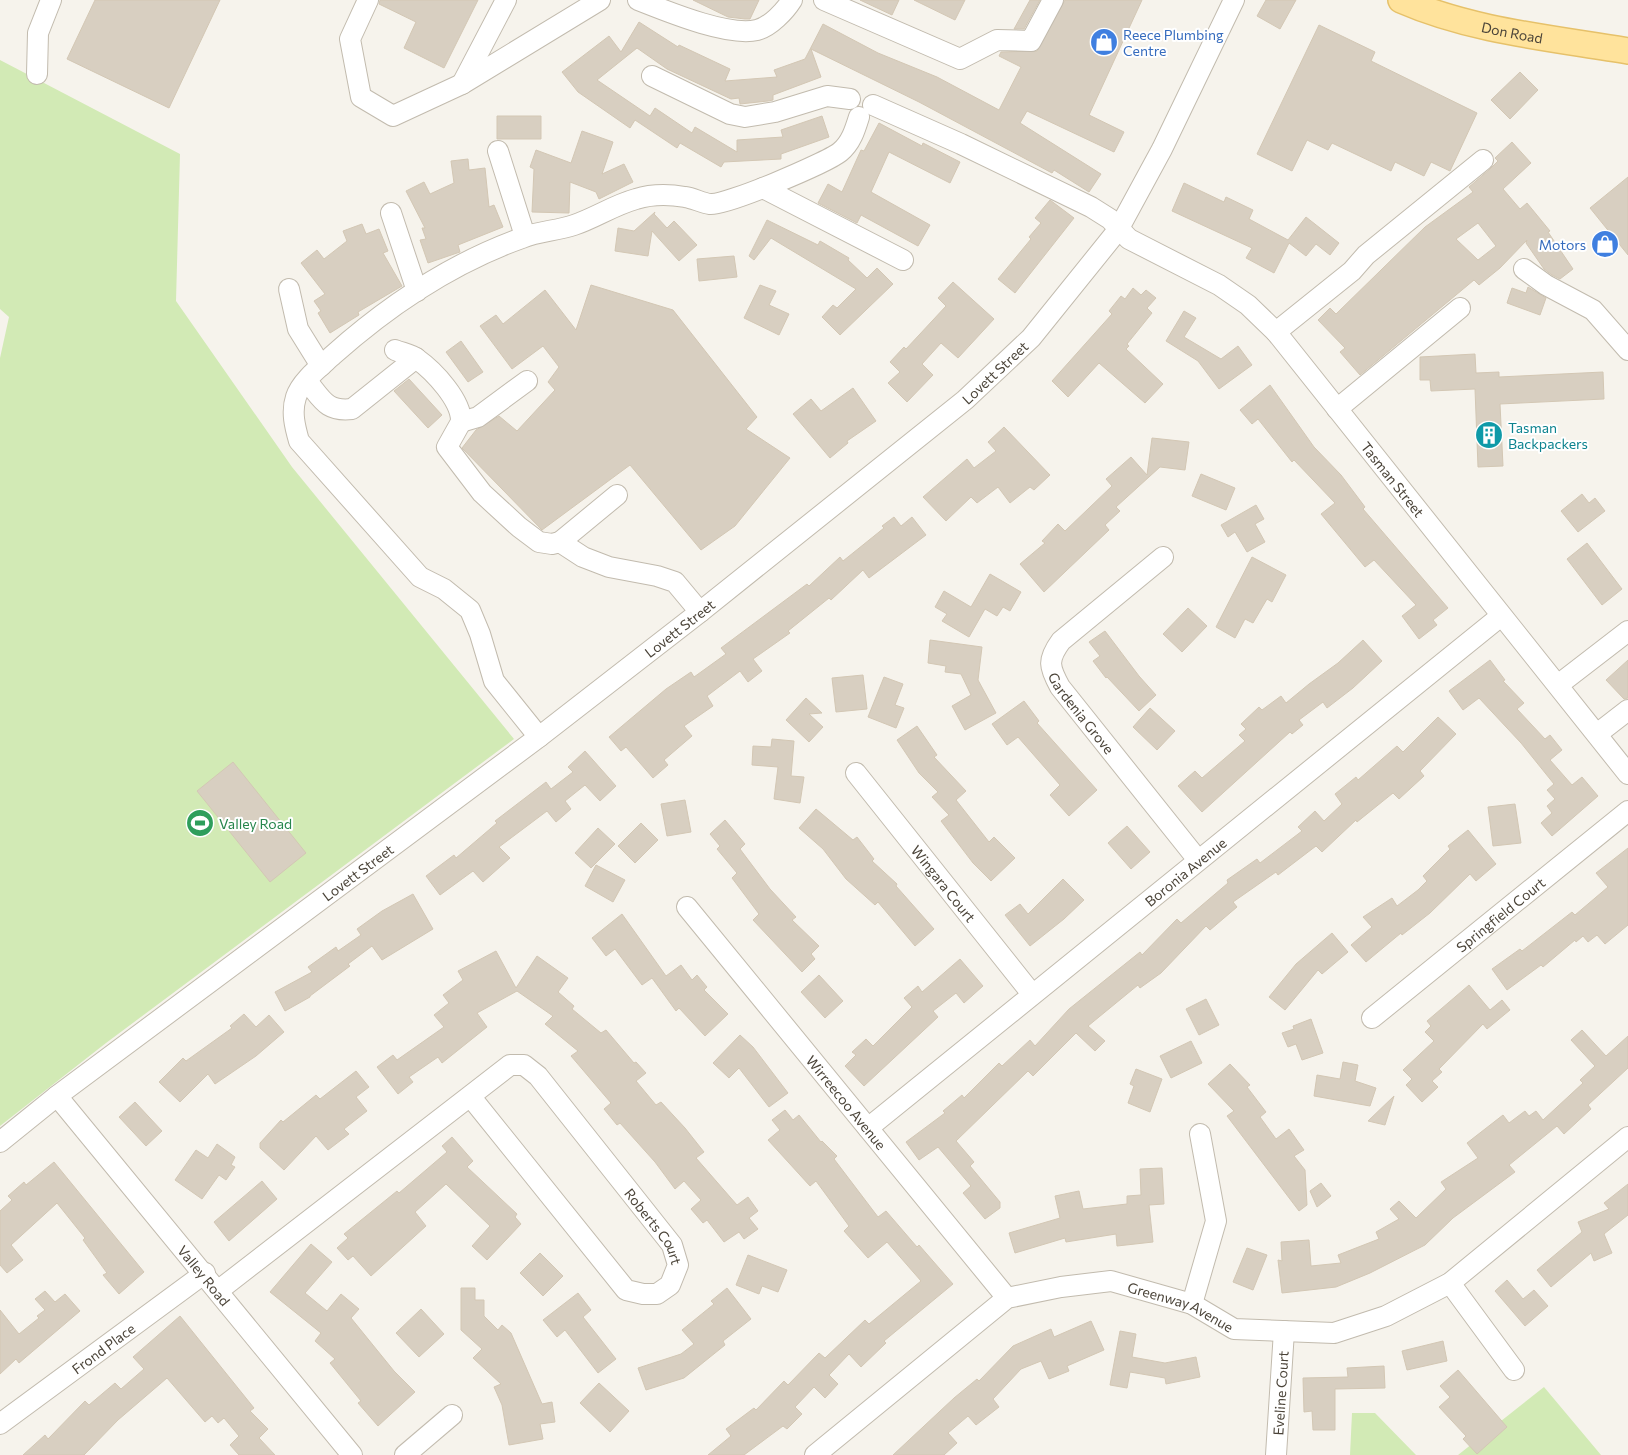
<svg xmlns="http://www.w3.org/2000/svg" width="1628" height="1455" viewBox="0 0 1628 1455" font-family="Commissioner,sans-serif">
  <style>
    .green { fill: #d2eab5 }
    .building { fill: #d8cfc1; stroke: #d3c7b4; fill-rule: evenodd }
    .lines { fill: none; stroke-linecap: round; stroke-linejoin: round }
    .minor-casing { stroke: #c2bbae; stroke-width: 22 }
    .major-casing { stroke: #e6c16a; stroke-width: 28 }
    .minor { stroke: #fff; stroke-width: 20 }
    .major { stroke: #ffe39c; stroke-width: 25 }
    .labels { text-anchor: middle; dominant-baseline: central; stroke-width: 4; stroke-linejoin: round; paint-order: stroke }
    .street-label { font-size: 14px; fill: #4b4439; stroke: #fff }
    .shop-label { font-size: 14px; fill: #366cbe; stroke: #fff; text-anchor: start }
    .culture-label { font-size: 14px; fill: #0d838f; stroke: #fff; text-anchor: start }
    .leisure-label { font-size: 14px; fill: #27864d; stroke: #fff; text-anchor: start }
  </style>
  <rect width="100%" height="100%" fill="#f6f3ec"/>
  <path class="green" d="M0,60L180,154L176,301L292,467L514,739L106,1043L0,1126V358L9,317L0,309Z
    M1544,1387L1601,1455H1458Z
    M1352,1413H1375L1416,1455H1350Z"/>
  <path class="building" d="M95,0H220L169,108L67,59Z
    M380,0H478L444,68L404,48L416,22L379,4Z
    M693,0H759L750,19H745L728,17Z
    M860,0H899L892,15Z
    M914,0H965L955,20Z
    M1030,0H1040L1024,29H1014Z
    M1065,0H1142L1089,115L1124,132L1114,152L1027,111L1020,123L1101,174L1089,192L1054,170L1052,173L919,102L811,49L821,77L773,95V100L768,101L740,104L739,98L731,99L667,69L637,48L597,80L650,116L655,108L692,133L695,127L737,152V140L783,137L781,130L822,116L829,137L781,154V159L724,162L721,167L680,143L677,148L635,120L630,128L578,92L562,72L609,36L621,52L639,22L678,47L679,45L730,69L725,81L777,77L774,70L805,59L823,24L878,53L937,77L999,110L1021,67L999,56L1001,52L1037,51Z
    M1266,0H1296L1280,29L1257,16Z
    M1319,25L1375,52L1371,61L1477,113L1450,171L1431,162L1424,176L1395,162L1391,171L1332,143L1328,150L1307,140L1292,171L1257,154Z
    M1520,72L1538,90L1510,119L1491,100Z
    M497,116H541V139H497Z
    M879,123L922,146L923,143L960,162L950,183L889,152L871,192L930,225L918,246L861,215L857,223L818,203L828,184L842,192L861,150L864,151Z
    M582,131L613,142L602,174L624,164L633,182L599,199L596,192L570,182L569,213L532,212L534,169L530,167L536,150L571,163Z
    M1512,142L1531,163L1503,189L1520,209L1527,203L1550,231L1548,232L1573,269L1560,279L1552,275L1544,269L1526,243L1527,240L1500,268L1479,285L1474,280L1360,375L1340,352L1345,348L1318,320L1330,308L1336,314L1425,227L1473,192L1469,187L1490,169L1498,161L1495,158ZM1478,223L1496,246L1478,260L1456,239Z
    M468,159L469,170L485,168L489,207L494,205L503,227L458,245L460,252L428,263L420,240L426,239L422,228H425L406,191L424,182L430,194L454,183L451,161Z
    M1628,177V255L1590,208Z
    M1184,183L1224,202L1226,197L1253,210L1249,219L1288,240L1306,217L1339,243L1330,255L1316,244L1306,256L1289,243L1274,273L1246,258L1252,248L1172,211Z
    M1050,200L1074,218L1015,293L998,279L1031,239L1029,237L1041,223L1035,218Z
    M655,212L654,214L667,228L674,221L697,245L679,261L652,231L648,256L615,251L618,228L634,231Z
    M767,220L818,245L820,241L849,258L848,260L867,278L877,268L893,284L840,335L822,317L833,305L837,308L856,289L771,238L754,260L749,256Z
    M362,224L366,234L379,229L388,251L383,253L402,286L358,312L359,315L330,333L318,313L321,311L314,301L325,294L301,263L317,250L324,259L347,241L343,231Z
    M734,256L737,277L699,281L697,259Z
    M953,282L994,319L958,358L941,343L922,364L933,375L907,402L888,383L900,372L890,362L904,347L906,349L946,306L938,298Z
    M591,285L673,310L757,417L746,429L790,458L735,526L701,550L630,465L542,530L462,448L476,430L499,416L517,431L555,390L548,382L559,367L543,346L512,369L480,326L496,315L503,324L545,290L576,330Z
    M760,285L776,291L769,305L789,314L779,335L744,318Z
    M1528,287L1546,298L1540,315L1507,303L1512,288L1526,293Z
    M1133,288L1141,295L1146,290L1156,298L1147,308L1152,313L1127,344L1129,346L1126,349L1163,384L1145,403L1099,363L1068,397L1052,381L1112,314L1109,311L1121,296L1125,299Z
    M1184,311L1196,318L1184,337L1221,359L1238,346L1252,365L1219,389L1198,361L1166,341Z
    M461,341L483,372L468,382L446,352Z
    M1475,354L1476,373L1499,372V377L1603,372L1604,399L1500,404L1503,466L1478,467L1475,389L1431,391L1430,380H1420V357Z
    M409,379L442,415L428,428L394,391Z
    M1270,385L1314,447L1341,475L1365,507L1363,509L1448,608L1433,620L1437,625L1419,639L1402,616L1416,605L1374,560L1365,567L1321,514L1335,503L1294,460L1292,462L1258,419L1252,424L1240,410Z
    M853,388L876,421L847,441L848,443L830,458L793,414L811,399L821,411Z
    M1004,427L1050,475L1034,490L1030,487L1010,503L998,487L977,503L971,497L946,521L923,497L967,459L974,468L996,451L988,442Z
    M1152,438L1189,442L1185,470L1160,467L1116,507L1120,511L1105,525L1109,530L1044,592L1020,564L1045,543L1042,541L1058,524L1065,531L1112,486L1106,479L1131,457L1147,475Z
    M1201,474L1235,488L1226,510L1192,496Z
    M1582,494L1589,503L1595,498L1605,511L1578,532L1561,511Z
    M1256,505L1264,519L1255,524L1265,542L1247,552L1235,532L1228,537L1221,525Z
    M894,517L901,526L912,517L926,535L869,578L863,570L831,600L829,598L788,631L790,633L753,659L762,671L748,682L740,671L707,696L713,706L684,726L692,736L664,760L668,765L653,778L626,747L621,751L609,737L666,689L691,672L694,677L726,654L721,648L807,584L809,586L840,557L843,561L884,528L882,526Z
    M1587,543L1622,589L1602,605L1567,559Z
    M1252,557L1286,575L1272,602L1267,599L1253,623L1245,619L1235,638L1216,627Z
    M990,574L1021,592L1010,611L1003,607L997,616L985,609L969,637L942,621L947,614L935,607L944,591L971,607Z
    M1188,608L1207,626L1182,652L1163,634Z
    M1105,631L1139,676L1156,695L1139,711L1107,677L1106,678L1093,661L1100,656L1089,642Z
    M930,640L982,647L978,680L996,713L965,730L952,706L971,695L961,674L945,672L946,666L928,663Z
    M1363,640L1382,661L1353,688L1327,708L1323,702L1299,720L1303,725L1292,734L1290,732L1202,812L1178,786L1195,771L1202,778L1245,741L1239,735L1246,729L1241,724L1259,707L1262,710L1281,696L1286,703L1309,684L1338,663Z
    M1490,660L1505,680L1503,681L1524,703L1517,709L1545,739L1550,735L1562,750L1550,760L1572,785L1582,777L1598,796L1552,836L1541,823L1552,813L1547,806L1555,799L1547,790L1554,784L1521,743L1479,698L1463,710L1449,691Z
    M1628,660V698L1624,699L1606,680Z
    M863,675L867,709L836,712L832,678Z
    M884,677L903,684L895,705L904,708L896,728L868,717Z
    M806,698L822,713L809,714L823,727L809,742L786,720Z
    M1024,701L1039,721L1037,723L1097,790L1069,816L1050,795L1060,785L1018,737L1007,745L992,724Z
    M1150,708L1175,731L1157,750L1133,727Z
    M1438,717L1456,734L1420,771L1424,776L1399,799L1393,793L1357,822L1356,820L1322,852L1316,846L1278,875L1276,872L1233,902L1237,907L1210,930L1206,926L1161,973L1140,988L1138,985L1088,1026L1105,1041L1095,1051L1076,1033L1033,1076L1028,1071L956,1141L974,1162L970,1166L1000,1202V1208L985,1219L963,1193L971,1186L938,1147L919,1160L906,1142L945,1113L943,1111L962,1095L964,1098L999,1063L1002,1066L1030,1040L1035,1046L1069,1009L1140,952L1142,955L1177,919L1181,923L1228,883L1227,880L1257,859L1260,863L1302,831L1298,827L1315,811L1324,821L1342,804L1335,794L1356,777L1358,780L1397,746L1403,752Z
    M917,726L937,755L934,757L966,791L956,800L989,842L994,837L1015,858L991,881L973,863L941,821L949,815L932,797L938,792L919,773L897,740Z
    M772,739L794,741L791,776L804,777L800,803L774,799L778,767L752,765L753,746L771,747Z
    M585,751L616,786L600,801L585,785L565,801L571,809L556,822L547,811L499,847L510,858L483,882L473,871L440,895L426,876L454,855L456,858L497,823L495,821L546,782L551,789L573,772L568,767Z
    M233,762L306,853L270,882L197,791Z
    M685,800L691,832L667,836L661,804Z
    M1515,804L1521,843L1493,846L1488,807Z
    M816,809L853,840L857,837L874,859L872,861L897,884L896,886L934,929L915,946L878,902L875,905L846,879L823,849L799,828Z
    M725,820L745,844L740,849L770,889L796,917L792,920L819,946L811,954L815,959L802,972L753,920L759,914L732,878L737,873L717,849L720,846L710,834Z
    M641,823L658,840L635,863L618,846Z
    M1127,826L1150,852L1131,869L1108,843Z
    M598,828L615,844L591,868L575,853Z
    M1468,830L1496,864L1476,881L1470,874L1430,913L1402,935L1401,933L1366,962L1351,945L1372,927L1363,917L1392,898L1397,906L1418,890L1427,881L1423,876L1450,849L1448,846Z
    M1628,848V925L1605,944L1597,935L1588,942L1583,936L1576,942L1575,940L1543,967L1541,965L1507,990L1492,969L1520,949L1522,951L1572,912L1575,915L1608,887L1596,873Z
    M596,865L625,880L613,902L585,886Z
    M1063,879L1084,900L1064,919L1030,946L1005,915L1020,904L1028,914Z
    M413,894L433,929L382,960L372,946L348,964L350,966L310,996V997L285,1011L275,992L312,972L308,967L336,947L338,951L361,935L357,929L382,911Z
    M622,914L666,976L681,965L692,980L697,975L707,987L704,990L728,1014L705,1036L679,1008L676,1011L652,978L642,985L615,949L606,956L592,938Z
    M1332,933L1348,952L1322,974L1318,970L1285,1010L1269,997L1296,964Z
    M496,951L516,988L537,956L568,978L558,992L574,1006L572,1009L601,1033L606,1030L634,1063L636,1062L646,1073L636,1081L656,1105L661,1102L685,1128L704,1152L696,1158L737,1205L748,1197L758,1211L749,1218L758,1229L744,1239L739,1232L724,1242L707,1220L703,1223L691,1209L701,1200L684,1181L675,1189L655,1162L620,1123L617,1125L604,1109L611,1103L571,1056L578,1051L545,1024L553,1016L517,991L477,1013L487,1027L442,1063L438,1057L409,1077L413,1082L398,1094L377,1067L393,1055L397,1060L444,1027L434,1015L449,1003L443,995L463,980L458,971Z
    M960,959L983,986L964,1003L956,993L933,1011L938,1017L864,1086L845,1066L856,1055L852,1052L866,1039L873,1046L912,1007L904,998L918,986L922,992Z
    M819,975L843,1001L825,1018L801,992Z
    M1469,985L1490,1010L1502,1000L1510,1010L1487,1029L1483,1024L1439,1069L1442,1072L1432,1081L1438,1087L1422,1102L1406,1085L1412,1079L1403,1070L1434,1041L1425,1032L1431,1026L1427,1021Z
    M1206,999L1219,1025L1199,1035L1186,1009Z
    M244,1014L256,1027L269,1015L284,1032L256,1056L215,1084L208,1074L180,1102L159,1082L183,1058L186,1061L232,1028L230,1026Z
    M1311,1019L1323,1053L1302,1060L1296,1044L1288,1047L1282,1033L1294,1029L1293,1026Z
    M1582,1030L1606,1056L1628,1036V1068L1588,1105L1591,1109L1564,1134L1557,1126L1509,1165L1515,1172L1453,1218L1425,1245L1370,1273L1336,1287L1282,1293L1278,1260L1282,1261L1281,1242L1309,1240L1311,1266L1341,1263L1338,1255L1379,1239L1376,1232L1399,1219L1390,1209L1399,1201L1416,1218L1446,1189L1441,1182L1478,1158L1467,1143L1503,1115L1509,1123L1525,1111L1529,1116L1536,1111L1543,1120L1583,1083L1580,1080L1595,1066L1571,1040Z
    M740,1035L753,1047L788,1093L769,1107L739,1068L729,1078L713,1063Z
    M1191,1041L1202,1063L1171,1078L1160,1056Z
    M1343,1062L1358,1065L1355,1081L1376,1088L1370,1106L1314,1096L1317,1075L1340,1079Z
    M1230,1064L1250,1085L1247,1087L1266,1112L1260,1117L1276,1139L1289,1129L1304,1150L1294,1156L1305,1170L1307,1205L1299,1211L1227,1116L1234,1111L1208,1084Z
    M1136,1069L1162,1079L1150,1112L1128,1103L1134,1086L1130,1084Z
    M356,1071L369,1087L356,1097L367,1111L344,1129L349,1134L328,1150L316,1136L284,1170L260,1148V1143L281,1120L283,1122L316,1095L320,1099Z
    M1394,1096L1385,1125L1368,1121Z
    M135,1102L162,1131L146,1146L119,1117Z
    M785,1110L793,1120L799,1115L821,1142L822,1141L837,1156L834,1159L878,1217L886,1211L917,1247L919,1245L953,1284L884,1341L886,1343L861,1367L849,1354L829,1375L838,1384L825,1398L814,1387L795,1407L802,1414L787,1429L783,1426L744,1455H708L731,1436L726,1429L754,1408L756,1410L784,1381L788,1385L819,1353L825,1358L865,1320L869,1324L921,1281L887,1242L868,1258L844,1231L849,1226L816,1181L810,1186L768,1140L780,1130L772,1120Z
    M452,1137L473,1161L467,1167L517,1214L515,1217L521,1224L487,1260L472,1246L490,1226L446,1184L415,1212L426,1226L371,1276L353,1256L348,1260L337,1248L348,1238L344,1234L397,1191L399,1193L447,1152L442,1146Z
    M217,1144L235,1157L231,1165L235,1167L226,1180L219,1175L202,1199L175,1180L196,1150L208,1158Z
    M54,1162L144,1272L119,1294L103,1275L107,1273L83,1240L85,1238L57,1203L11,1245L23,1260L7,1273L0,1265V1211L12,1200L8,1196L24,1182L26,1185Z
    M1162,1168L1164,1204L1149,1205L1153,1242L1117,1246L1116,1234L1066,1242L1065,1238L1015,1253L1009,1233L1060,1218L1055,1196L1079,1191L1083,1209L1127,1204V1196L1141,1195L1140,1169Z
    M262,1181L277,1199L229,1241L214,1222Z
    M1321,1183L1331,1196L1317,1207L1310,1191Z
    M1628,1184V1215L1604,1234L1612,1253L1594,1261L1591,1253L1551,1287L1537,1270L1582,1232L1578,1222L1609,1209L1604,1203Z
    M311,1244L332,1262L305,1293L327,1311L341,1294L359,1309L351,1318L394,1371L415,1392L378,1426L358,1403L361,1401L330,1363L335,1359L315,1341L321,1333L270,1292Z
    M1247,1248L1267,1255L1253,1290L1233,1282Z
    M540,1253L563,1276L543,1296L520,1273Z
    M748,1255L787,1270L778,1292L762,1286L759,1294L736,1285Z
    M1507,1280L1523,1299L1534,1290L1548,1306L1525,1326L1495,1291Z
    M461,1288H475V1300H484V1316L498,1330L502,1325L511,1333L542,1404L552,1402L555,1422L540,1424L543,1439L509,1445L502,1405L494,1387L501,1384L473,1358L482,1349L461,1330Z
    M727,1288L751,1319L723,1341L725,1345L684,1378L646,1390L638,1368L681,1354L694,1344L682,1330L714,1304L711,1301Z
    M45,1291L55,1302L65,1294L80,1311L19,1363L16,1359L0,1374V1310L19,1334L39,1318L37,1316L45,1310L35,1299Z
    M578,1293L591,1310L583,1317L616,1359L598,1373L565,1330L557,1337L543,1320Z
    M421,1309L444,1334L419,1357L396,1333Z
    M180,1316L254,1408L250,1411L268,1429L259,1438L275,1455H239L230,1445L239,1436L224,1418L218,1423L212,1416L205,1422L167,1378L118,1420L84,1455H23L45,1435L48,1439L85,1401L89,1405L115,1383L121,1389L144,1369L133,1357Z
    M1091,1321L1104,1350L1067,1366L1069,1371L1049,1379L1041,1361L1021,1369L993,1399L999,1407L976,1425L968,1416L948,1433L957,1443L944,1455H893L954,1398L977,1379L979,1381L1013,1346L1051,1329L1054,1337Z
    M1120,1331L1136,1334L1132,1357L1165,1363L1196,1357L1200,1377L1166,1384L1165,1378L1130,1372L1127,1388L1110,1385Z
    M1443,1341L1447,1361L1407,1370L1402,1351Z
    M1384,1366L1385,1388L1335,1389V1430H1313L1312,1411L1304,1412L1303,1378L1348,1377L1347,1368Z
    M1458,1370L1507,1427L1477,1454L1463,1439L1466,1436L1439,1407L1450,1397L1440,1386Z
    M599,1383L629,1411L610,1432L580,1403Z"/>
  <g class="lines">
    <g class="minor-casing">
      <g id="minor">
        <path d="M368,0L350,39L361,97L393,116L462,84L600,0"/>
        <path d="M638,0C666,11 728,37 757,30C770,27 785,11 792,0"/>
        <path d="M824,0L960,59L997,40L1031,41L1053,0"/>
        <path d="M37,74L38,33L51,0"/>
        <path d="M652,76L730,114L745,117L775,112L827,96L850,99"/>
        <path d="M462,84L506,0"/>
        <path id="s1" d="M873,105L961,144L1091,207L1110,219L1129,239L1219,285L1248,305L1276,332L1628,774"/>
        <path d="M498,151L525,236"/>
        <path d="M763,188L903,260"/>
        <path d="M391,213L417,291"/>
        <path d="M1524,269L1546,285L1593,310L1628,350"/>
        <path d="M289,289L298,329L321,366"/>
        <path d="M1276,332L1352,271L1366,255L1483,160"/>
        <path d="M395,350C402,353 411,354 417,359C434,371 462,401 461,422L447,447L482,493L519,527L539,542L552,544L560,542L583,557L609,567L657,576L675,582L700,612"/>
        <path d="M307,381C322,399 326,412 352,409L416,358"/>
        <path d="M1337,409L1460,308"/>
        <path d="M461,422L478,417L527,381"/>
        <path d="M560,542L617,495"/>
        <path id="s2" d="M1163,557L1061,641C1047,660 1049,667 1060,687L1198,860"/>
        <path d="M1558,685L1628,631"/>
        <path d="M1597,734L1628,710"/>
        <path d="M539,737L494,681L480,634L470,610L444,589L420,577L299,441C295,427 291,412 296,397C301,381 321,366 333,355C388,306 452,263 522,238C538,231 557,231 574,225C595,218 614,205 636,199C652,194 668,194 685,197C693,198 702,203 710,204C725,206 826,163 840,152C851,143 855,130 859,117"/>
        <path id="s3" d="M856,773L1032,994"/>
        <path id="s4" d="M687,907L1007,1298"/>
        <path id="s5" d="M1372,1018L1628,811"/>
        <path id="s6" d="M57,1096L352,1455"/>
        <path id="s7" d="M868,1128L1501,616"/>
        <path id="s8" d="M0,1142L57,1096L539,737L700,612L965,400L1031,338L1118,230L1162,149L1234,0"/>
        <path d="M1450,1283L1514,1370"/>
        <path id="s9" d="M219,1290L470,1096L510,1065H524L538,1076L672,1245L678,1265L670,1285L657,1294H643L626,1290L470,1096"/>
        <path d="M1192,1304L1216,1221L1200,1134"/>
        <path id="s10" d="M0,1424L205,1273"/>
        <path d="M405,1455L452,1415"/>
        <path id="s11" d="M815,1455L1007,1298L1061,1287L1111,1281L1192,1304L1234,1329L1334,1333L1386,1316L1450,1283L1628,1137"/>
        <path id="s12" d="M1276,1455L1284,1331"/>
      </g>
    </g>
    <g class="major-casing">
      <g id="major">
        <path id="s13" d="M1401,0C1472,31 1551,38 1628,51"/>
      </g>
    </g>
    <use href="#minor" class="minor"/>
    <use href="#major" class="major"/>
  </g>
  <defs>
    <g id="shop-disc" transform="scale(1.4375)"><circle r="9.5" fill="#3f7fe0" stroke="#fff"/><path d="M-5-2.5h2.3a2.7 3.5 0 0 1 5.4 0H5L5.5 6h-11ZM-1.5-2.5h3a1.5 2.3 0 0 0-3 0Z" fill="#fff"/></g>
    <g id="building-disc" transform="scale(1.4375)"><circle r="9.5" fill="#0f9aa8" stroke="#fff"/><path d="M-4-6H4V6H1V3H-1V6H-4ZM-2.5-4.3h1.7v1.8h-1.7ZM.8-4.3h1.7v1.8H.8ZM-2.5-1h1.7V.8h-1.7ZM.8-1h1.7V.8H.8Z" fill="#fff"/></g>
    <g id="stadium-disc" transform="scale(1.4375)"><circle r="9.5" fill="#2e9e5b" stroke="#fff"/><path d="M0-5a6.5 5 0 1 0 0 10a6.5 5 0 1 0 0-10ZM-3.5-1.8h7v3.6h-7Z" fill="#fff"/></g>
  </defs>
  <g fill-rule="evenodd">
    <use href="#shop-disc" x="1104" y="42"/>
    <use href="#shop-disc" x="1605" y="244"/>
    <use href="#building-disc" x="1489" y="435"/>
    <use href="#stadium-disc" x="200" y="823"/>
  </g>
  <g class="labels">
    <g class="street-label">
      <text stroke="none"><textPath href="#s13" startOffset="116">Don Road</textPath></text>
      <text stroke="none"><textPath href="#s8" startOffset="1258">Lovett Street</textPath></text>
      <text stroke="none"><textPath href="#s1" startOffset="654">Tasman Street</textPath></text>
      <text stroke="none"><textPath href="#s8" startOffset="852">Lovett Street</textPath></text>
      <text stroke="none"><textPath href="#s2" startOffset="216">Gardenia Grove</textPath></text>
      <text stroke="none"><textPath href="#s7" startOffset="408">Boronia Avenue</textPath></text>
      <text stroke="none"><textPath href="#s8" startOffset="448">Lovett Street</textPath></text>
      <text stroke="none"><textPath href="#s3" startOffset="141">Wingara Court</textPath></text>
      <text stroke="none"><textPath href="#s5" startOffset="165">Springfield Court</textPath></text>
      <text stroke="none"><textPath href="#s4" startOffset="252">Wirreecoo Avenue</textPath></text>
      <text stroke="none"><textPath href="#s9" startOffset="590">Roberts Court</textPath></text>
      <text stroke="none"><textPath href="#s6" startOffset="232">Valley Road</textPath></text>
      <text stroke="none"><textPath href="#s11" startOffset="428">Greenway Avenue</textPath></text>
      <text stroke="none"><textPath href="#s10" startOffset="128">Frond Place</textPath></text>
      <text stroke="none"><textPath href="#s12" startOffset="62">Eveline Court</textPath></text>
    </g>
    <g class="shop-label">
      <text x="1123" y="34">Reece Plumbing<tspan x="1123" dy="16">Centre</tspan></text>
      <text x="1586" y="244" text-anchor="end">Motors</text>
    </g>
    <g class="culture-label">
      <text x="1508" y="427">Tasman<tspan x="1508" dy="16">Backpackers</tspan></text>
    </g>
    <g class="leisure-label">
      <text x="219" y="823">Valley Road</text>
    </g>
  </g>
</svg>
